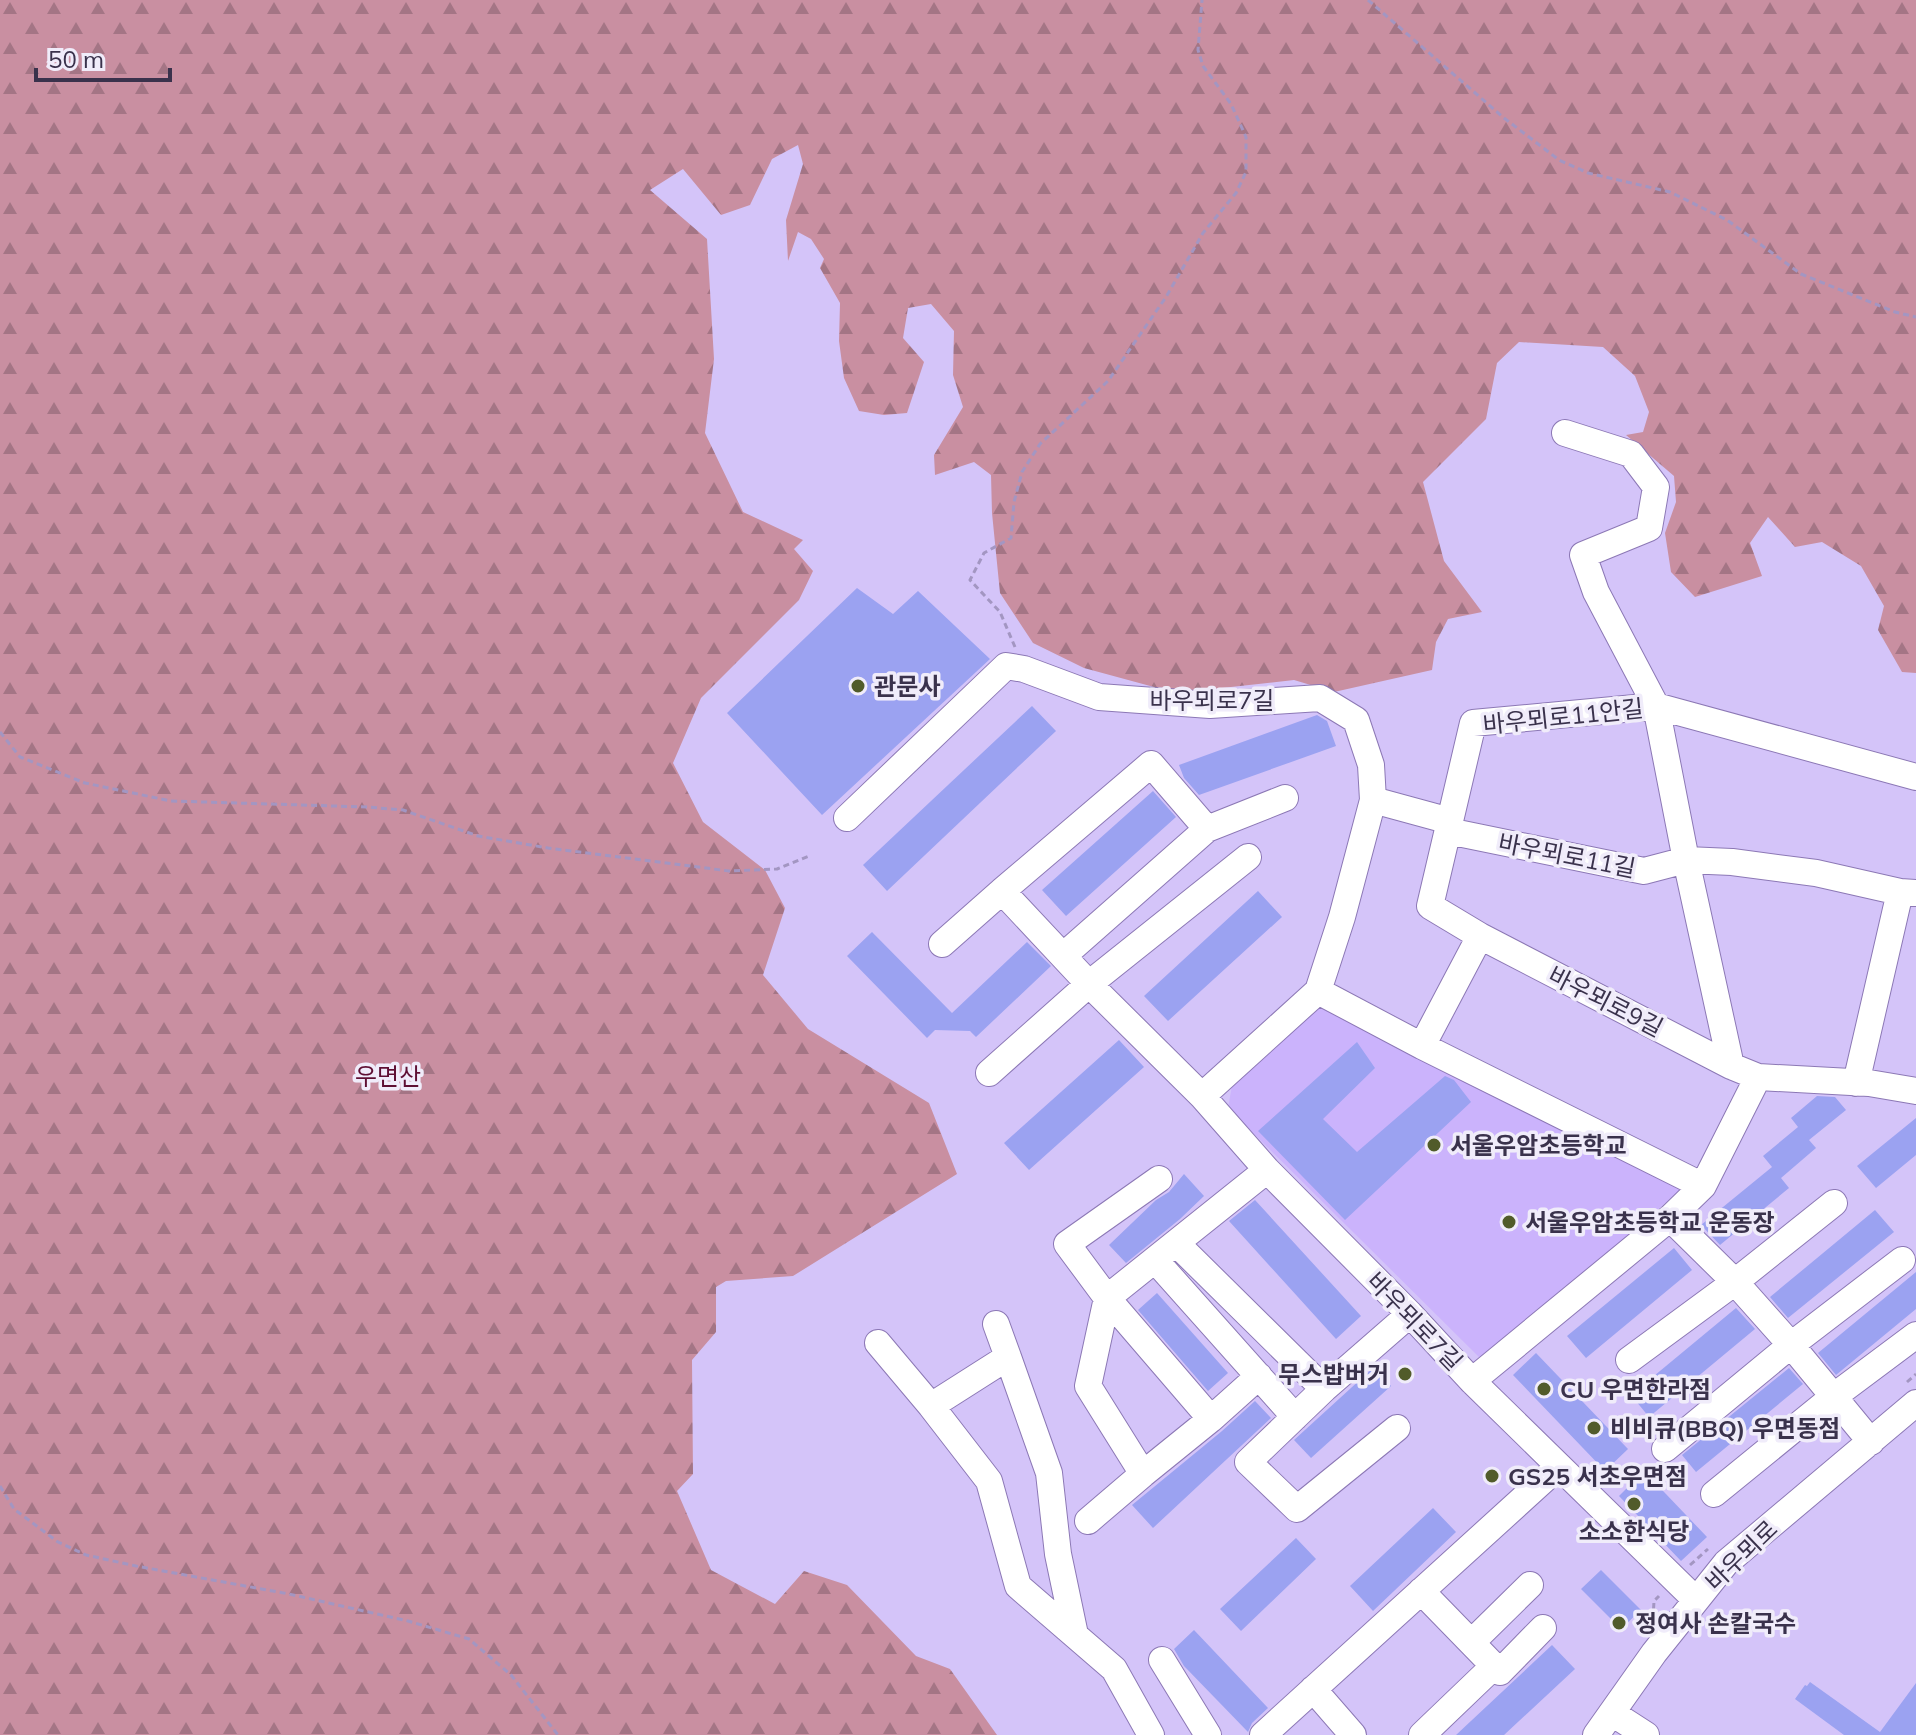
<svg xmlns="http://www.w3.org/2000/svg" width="1916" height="1735" viewBox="0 0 1916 1735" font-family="Mulish,'Noto Sans KR',sans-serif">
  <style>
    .built { fill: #cbb3fc }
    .forest { fill: url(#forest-firs) }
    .building { fill: #9ba2f1 }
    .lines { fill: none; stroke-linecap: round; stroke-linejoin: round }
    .minor-casing { stroke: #8c78b5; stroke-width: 28 }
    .path { stroke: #a396c2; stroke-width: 3; stroke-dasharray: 6 4; stroke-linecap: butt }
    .minor { stroke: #fff; stroke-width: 26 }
    .poi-dot { fill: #515b2a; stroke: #f0ecfa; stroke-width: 3 }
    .labels { text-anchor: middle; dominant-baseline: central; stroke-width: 7; stroke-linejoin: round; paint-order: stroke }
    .poi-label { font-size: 24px; font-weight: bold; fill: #3a324c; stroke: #f0ecfa; text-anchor: start }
    .street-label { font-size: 24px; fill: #3a324c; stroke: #f0ecfa }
    .park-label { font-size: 24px; fill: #5e0f33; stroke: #f0ecfa }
  </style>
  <defs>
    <pattern id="forest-firs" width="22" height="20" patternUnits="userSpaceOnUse" patternTransform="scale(2)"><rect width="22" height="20" fill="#c98fa1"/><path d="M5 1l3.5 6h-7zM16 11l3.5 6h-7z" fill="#a47585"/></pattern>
  </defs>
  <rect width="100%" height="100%" fill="#d4c4f9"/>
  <path class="built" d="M1318,1001L1676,1182L1680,1190L1490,1355L1481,1359L1228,1108L1233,1080Z"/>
  <path class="forest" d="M0,0H1916V673L1902,672L1878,630L1884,606L1861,566L1822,542L1795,547L1768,517L1750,543L1762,576L1695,597L1671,572L1665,533L1676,502L1674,476L1626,435L1643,432L1649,412L1635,376L1603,347L1519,342L1497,363L1486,419L1423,482L1444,561L1482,612L1448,619L1436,642L1432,670L1334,692L1294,680L1176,693L1084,668L1033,643L1000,593L992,513L991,475L974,462L935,475L934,455L963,407L953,375L954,331L931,304L908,308L903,338L924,362L907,413L884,415L859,411L844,378L839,341L840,303L820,268L824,259L811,239L798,232L788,261L786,220L803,164L798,145L772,159L750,205L721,215L683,169L650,190L707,239L714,359L705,433L743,512L803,540L794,549L813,571L799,600L701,698L673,763L703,822L765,870L785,908L763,975L808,1029L929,1103L957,1174L793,1276L726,1281L716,1287V1332L692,1360L693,1474L677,1491L711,1570L775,1604L804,1571L847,1585L916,1656L950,1669L997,1735H0Z"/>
  <path class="building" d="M857,588L893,614L918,591L990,659L822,815L727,713Z
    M1032,706L1056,731L887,891L863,865Z
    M1317,715L1327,721L1336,746L1199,795L1184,778L1179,765Z
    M1153,791L1176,817L1066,916L1042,890Z
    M1258,891L1282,917L1168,1021L1144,996Z
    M872,932L952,1013L1027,942L1051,966L976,1037L970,1031L935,1030L927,1038L847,956Z
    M1119,1040L1144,1067L1029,1170L1004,1143Z
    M1357,1042L1375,1068L1323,1119L1357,1152L1445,1076L1454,1080L1471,1102L1345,1220L1258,1131Z
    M1817,1096L1835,1097L1846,1110L1809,1140L1816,1148L1781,1178L1789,1188L1720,1245L1701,1225L1772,1167L1763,1156L1798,1127L1791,1118Z
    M1916,1118V1155L1876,1188L1857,1166Z
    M1184,1174L1204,1196L1180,1219L1126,1263L1109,1245L1156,1200L1169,1192Z
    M1255,1200L1361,1316L1336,1339L1229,1221Z
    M1875,1210L1894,1232L1788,1318L1770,1297Z
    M1674,1248L1692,1270L1586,1358L1567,1336Z
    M1916,1272V1309L1836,1375L1818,1353Z
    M1157,1293L1228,1373L1208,1391L1138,1310Z
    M1736,1308L1755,1329L1649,1417L1631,1395Z
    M1536,1353L1628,1449L1605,1471L1513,1375Z
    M1374,1367L1391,1386L1311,1458L1294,1440Z
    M1789,1368L1803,1384L1696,1472L1682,1455Z
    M1255,1401L1271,1418L1153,1528L1132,1505L1222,1431Z
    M1644,1471L1707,1537L1681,1561L1619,1496Z
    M1433,1508L1456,1532L1373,1611L1350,1586Z
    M1296,1538L1316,1559L1241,1631L1220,1609Z
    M1601,1570L1641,1610L1621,1629L1581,1589Z
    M1194,1630L1268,1708L1252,1723L1248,1732L1184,1666L1174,1649Z
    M1552,1645L1575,1669L1504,1735H1456Z
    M1810,1682L1880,1732L1916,1683V1735H1844L1795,1699L1805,1685L1807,1686Z"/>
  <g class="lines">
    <g class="minor-casing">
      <path id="minor" d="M1565,433L1631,454L1656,487L1649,528L1583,555L1596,592L1656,706L1686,860L1731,1066
        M1916,777L1656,706L1473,723L1430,906L1480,936L1731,1066L1758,1077L1869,1083L1916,1091
        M1373,800L1450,821
        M847,818L1006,666L1024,669L1099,697L1210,705L1320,698L1356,720L1371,765L1373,800L1342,917L1318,991L1202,1096
        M1207,829L1285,798
        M1448,831L1644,871L1686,860L1732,862L1816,873L1900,892L1916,893
        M942,944L1002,891
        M1063,956L1207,829L1151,764L1002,891L1089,984L1202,1096L1267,1170L1410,1314L1472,1381L1696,1600
        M1318,991L1422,1046L1703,1186
        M1422,1046L1480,936
        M989,1073L1089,984L1248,857
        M1856,1083L1900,892
        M1159,1179L1067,1244L1107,1298L1267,1170
        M1670,1218L1735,1282L1791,1345L1871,1442
        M1176,1243L1324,1389L1410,1314
        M1155,1260L1295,1417
        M1107,1298L1211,1419L1143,1474L1088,1386Z
        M878,1343L931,1406L989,1481L1018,1586L1114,1669L1151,1735
        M1008,1357L1049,1473L1058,1554L1075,1635
        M1629,1360L1735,1282L1834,1203
        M1472,1381L1670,1218L1703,1186L1758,1077
        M1324,1389L1248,1462L1297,1509L1397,1428
        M931,1406L1008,1357L996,1324
        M1211,1419L1259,1376
        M1665,1449L1791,1345L1902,1260
        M1714,1494L1833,1397L1916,1335
        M1088,1521L1143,1474
        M1421,1591L1494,1666L1422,1735
        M1472,1642L1530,1585
        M1162,1660L1208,1735
        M1494,1666L1500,1672L1543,1628
        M1313,1689L1353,1735
        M1612,1713L1646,1735
        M1263,1735L1559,1466
        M1596,1735L1654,1653L1726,1563L1916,1403"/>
    </g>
    <path class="path" d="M1368,0L1504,118L1559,160L1588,173L1670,192L1727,220L1801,274L1895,312L1916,317
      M1015,647L1000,612L970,580L984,553L1011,538L1014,502L1022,472L1040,444L1108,381L1166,297L1203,233L1236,193L1246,172V137L1231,104L1203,66L1198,50L1202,0
      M0,732L20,757L85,783L171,801L367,807L403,810L478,836L548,848L729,871L777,869L809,856
      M1907,1382L1916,1374
      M0,1486L14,1509L58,1542L86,1555L136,1566L289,1594L408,1621L469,1639L511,1675L558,1735
      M1690,1565L1708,1549
      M1653,1619L1654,1601L1659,1596"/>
    <use href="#minor" class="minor"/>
  </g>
  <g class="poi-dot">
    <circle cx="858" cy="686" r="8"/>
    <circle cx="1434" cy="1145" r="8"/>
    <circle cx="1509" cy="1222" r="8"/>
    <circle cx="1405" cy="1374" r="8"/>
    <circle cx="1544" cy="1389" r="8"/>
    <circle cx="1594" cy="1428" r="8"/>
    <circle cx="1492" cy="1476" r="8"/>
    <circle cx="1634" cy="1504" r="8"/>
    <circle cx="1619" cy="1623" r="8"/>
  </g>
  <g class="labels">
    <g class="poi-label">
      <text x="874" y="686">관문사</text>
      <text x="1450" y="1145">서울우암초등학교</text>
      <text x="1525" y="1222">서울우암초등학교 운동장</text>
      <text x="1389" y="1374" text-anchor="end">무스밥버거</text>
      <text x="1560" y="1389">CU 우면한라점</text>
      <text x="1610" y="1428">비비큐(BBQ) 우면동점</text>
      <text x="1508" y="1476">GS25 서초우면점</text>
      <text x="1634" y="1531" text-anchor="middle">소소한식당</text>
      <text x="1635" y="1623">정여사 손칼국수</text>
    </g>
    <g class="street-label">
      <text x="1212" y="700">바우뫼로7길</text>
      <text transform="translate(1563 716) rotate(-6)">바우뫼로11안길</text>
      <text transform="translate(1567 855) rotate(11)">바우뫼로11길</text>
      <text transform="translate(1606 1001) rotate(27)">바우뫼로9길</text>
      <text transform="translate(1415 1321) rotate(46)">바우뫼로7길</text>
      <text transform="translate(1741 1555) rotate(-44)">바우뫼로</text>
    </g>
    <g class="park-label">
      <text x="388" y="1076">우면산</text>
    </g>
  </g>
  <path d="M36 68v12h134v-12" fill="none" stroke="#3a324c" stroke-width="4"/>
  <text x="48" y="68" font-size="24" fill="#3a324c" stroke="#f0ecfa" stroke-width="6" paint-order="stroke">50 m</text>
</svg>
